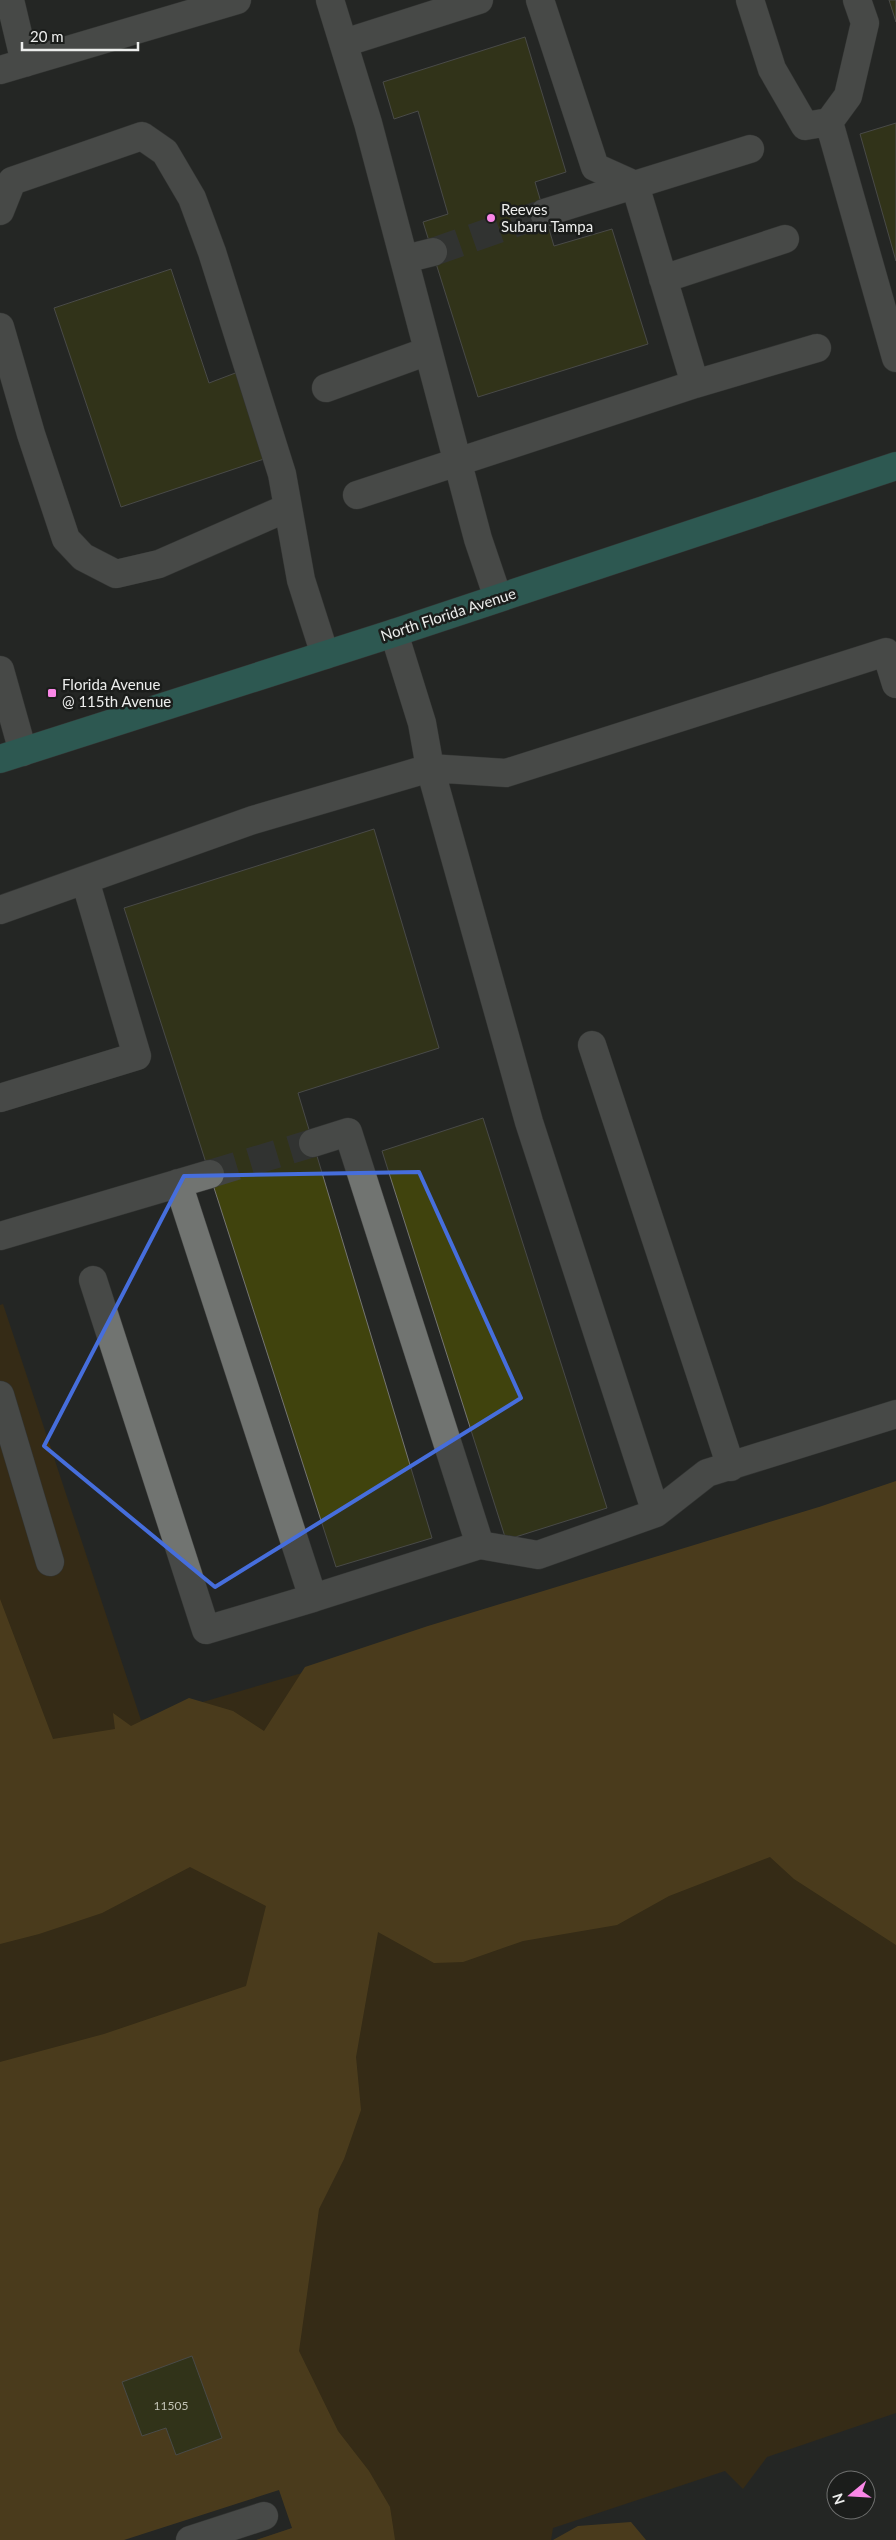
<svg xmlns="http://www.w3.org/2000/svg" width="896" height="2540" viewBox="0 0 896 2540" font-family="Lato,sans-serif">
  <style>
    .green { fill: #493105 }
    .forest { fill: #795613 }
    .building { fill: #40430d; stroke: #757572 }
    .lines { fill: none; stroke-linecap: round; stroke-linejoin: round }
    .minor-tunnel { stroke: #424442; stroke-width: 28; stroke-dasharray: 28 14; stroke-linecap: butt }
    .minor-casing { stroke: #434443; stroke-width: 29 }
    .major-casing { stroke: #434443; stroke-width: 29 }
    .minor { stroke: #717471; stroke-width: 28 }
    .major { stroke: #399488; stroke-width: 28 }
    .marked { fill: none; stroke: #466edc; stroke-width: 4; stroke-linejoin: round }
    .poi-dot { fill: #fa87e7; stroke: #1b1d1b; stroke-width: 2 }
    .labels { text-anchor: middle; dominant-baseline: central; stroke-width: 5; stroke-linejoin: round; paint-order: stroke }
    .number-label { font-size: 12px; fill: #c1c2b4 }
    .poi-label { font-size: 15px; fill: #ecedec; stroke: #1b1d1b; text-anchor: start }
    .street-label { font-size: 15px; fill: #ecedec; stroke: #1b1d1b }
  </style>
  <rect width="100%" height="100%" fill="#242624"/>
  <path class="green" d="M3,1304L141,1720L896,1500V2413L767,2457L743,2489L725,2471L553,2528L551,2540H360L0,2164V1305Z"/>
  <path class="forest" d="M896,1481V1945L794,1879L770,1857L669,1896L617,1925L523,1941L463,1962L434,1963L378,1932L356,2057L361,2110L344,2159L319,2209L299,2351L338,2431L369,2471L390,2507L395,2540H256L292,2528L279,2490L124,2540H0V2062L104,2034L246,1986L266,1906L190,1867L102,1913L39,1934L0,1944V1599L53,1739L115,1729L113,1713L131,1726L189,1698L233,1711L264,1731L305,1667L428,1626L819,1507Z
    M631,2522L646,2540H553L578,2526Z"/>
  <path class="building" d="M889,0H896V22Z
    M525,37L566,172L535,182L554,246L612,229L648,344L478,397L423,222L448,214L418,111L394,119L383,82Z
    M896,123V261L860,134Z
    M171,269L209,383L238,372L267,458L121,507L54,308Z
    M374,829L439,1048L298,1093L432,1538L336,1567L124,908Z
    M483,1118L607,1508L506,1540L382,1151Z
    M192,2356L222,2438L176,2455L166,2428L142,2436L122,2382Z"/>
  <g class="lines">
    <path class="minor-tunnel" d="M433,252L544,213
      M210,1174L313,1143"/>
    <g class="minor-casing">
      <path id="minor" d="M10,0L25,63
        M330,0L368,123L478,539L498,598
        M750,0L772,69L805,126L829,122
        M857,0L865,23L848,96L829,122L896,358
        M344,43L479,0
        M0,70L237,0
        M0,211L12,181L142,136L165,152L192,198L212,252L282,474L301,580L325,655
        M544,213L750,149
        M405,259L433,252
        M663,279L785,239
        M0,327L31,434L66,539L83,557L116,574L159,564L287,508
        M695,384L817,348
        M326,388L428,351
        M357,495L695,384L635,185L595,167L540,0
        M394,633L422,723L430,768L529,1122L656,1513
        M0,670L23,752
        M0,910L253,820L430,768L506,773L886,652L896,684
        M592,1045L731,1467
        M0,1098L137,1056L85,880
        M178,1183L313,1598L480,1545L348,1132L313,1143
        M0,1236L210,1174
        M93,1280L206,1630L313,1598
        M0,1395L50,1562
        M480,1545L538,1555L656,1513L707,1473L896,1414
        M190,2540L264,2516"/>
    </g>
    <g class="major-casing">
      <path id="major" d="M0,759L394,633L896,466"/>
    </g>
    <use href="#minor" class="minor"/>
    <use href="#major" class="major"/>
  </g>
  <path d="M0 0H896V2540H0ZM419,1172L521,1398L215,1587L44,1446L184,1176Z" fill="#242624" fill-opacity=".55" fill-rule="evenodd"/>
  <path class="marked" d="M419,1172L521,1398L215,1587L44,1446L184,1176Z"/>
  <g class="poi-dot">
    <circle cx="491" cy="218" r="5"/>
    <rect x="47" y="688" width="10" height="10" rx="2.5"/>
  </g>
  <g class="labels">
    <g class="number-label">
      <text x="171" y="2405">11505</text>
    </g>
    <g class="poi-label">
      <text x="501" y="209">Reeves<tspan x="501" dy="17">Subaru Tampa</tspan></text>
      <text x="62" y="684">Florida Avenue<tspan x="62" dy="17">@ 115th Avenue</tspan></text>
    </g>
    <g class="street-label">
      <text transform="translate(448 614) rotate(-18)">North Florida Avenue</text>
    </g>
  </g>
  <g transform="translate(851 2495) rotate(252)"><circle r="24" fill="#1b1d1b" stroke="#6f706f"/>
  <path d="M0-4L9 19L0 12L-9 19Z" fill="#fa87e7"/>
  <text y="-8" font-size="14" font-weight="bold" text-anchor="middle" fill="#ecedec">N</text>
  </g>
  <path d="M22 42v8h116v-8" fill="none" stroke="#ecedec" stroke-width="2.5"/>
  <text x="30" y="42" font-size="15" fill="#ecedec" stroke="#1b1d1b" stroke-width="4" paint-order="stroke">20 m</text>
</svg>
